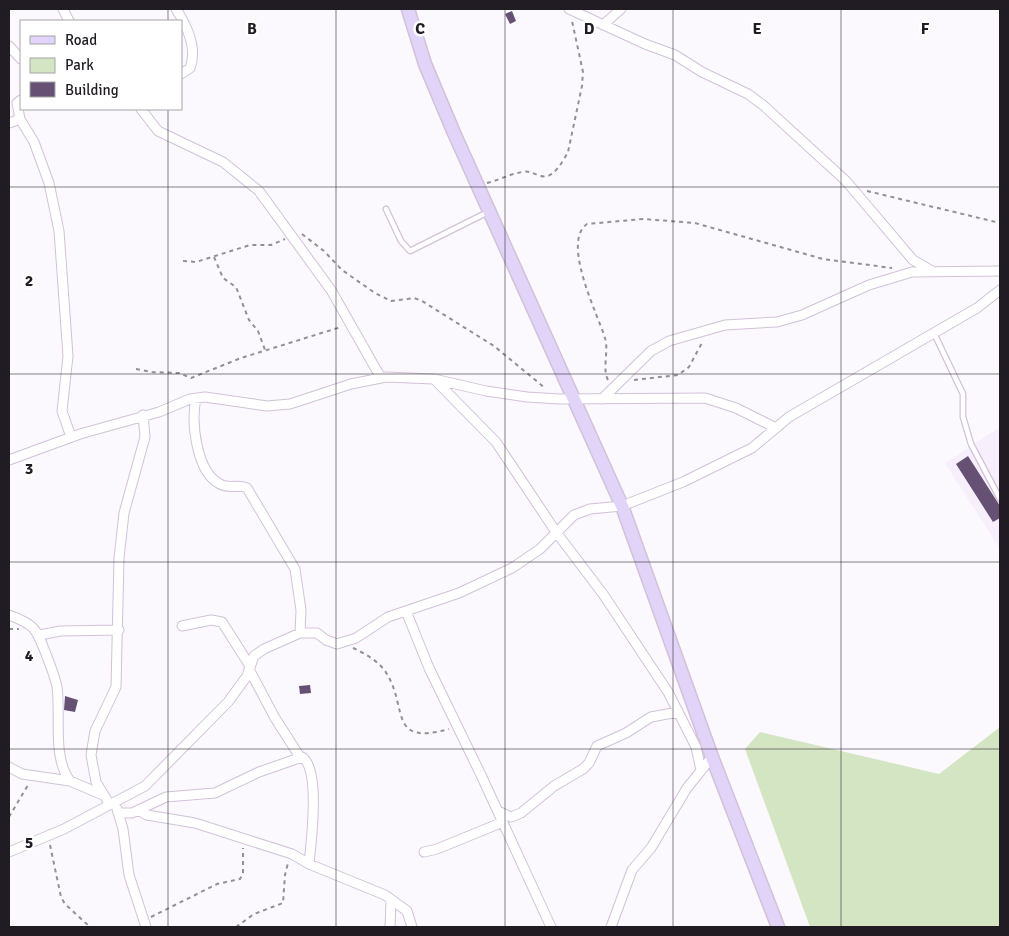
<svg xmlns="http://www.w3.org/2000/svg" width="1009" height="936" viewBox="0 0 1009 936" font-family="Signika,sans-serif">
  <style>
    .built { fill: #f8effc }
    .green { fill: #d4e5c3 }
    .building { fill: #665175 }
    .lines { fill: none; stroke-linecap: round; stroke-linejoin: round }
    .lane-casing { stroke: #d2c1d9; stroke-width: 7 }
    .street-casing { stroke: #d2c1d9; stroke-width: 11 }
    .secondary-casing { stroke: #d2c1d9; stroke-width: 15 }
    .path { stroke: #938f96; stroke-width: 2; stroke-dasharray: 4 4; stroke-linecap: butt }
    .lane { stroke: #fff; stroke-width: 4.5 }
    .street { stroke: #fff; stroke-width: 9 }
    .secondary { stroke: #e1d4f8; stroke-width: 12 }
    .grid { fill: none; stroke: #211b24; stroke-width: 1; stroke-opacity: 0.55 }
    .grid-label { font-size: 16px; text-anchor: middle; font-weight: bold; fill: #211b24; stroke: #fff; stroke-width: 5; stroke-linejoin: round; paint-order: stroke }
  </style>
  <rect width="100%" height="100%" fill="#fcf9fe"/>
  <path class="built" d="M1000,427V549L945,463Z"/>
  <path class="green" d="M1000,727V927H810L745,749L760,732L939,774Z"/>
  <path class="building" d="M512,11L516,21L510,24L505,14Z
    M968,456L1000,506V518L993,522L956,464Z
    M310,685L311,693L300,694L299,686Z
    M65,696L78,700L75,712L64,710Z"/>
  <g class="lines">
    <g class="lane-casing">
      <path id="lane" d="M386,209L401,241L410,251L488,212
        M934,333L963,394V417L971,444L1000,499"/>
    </g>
    <g class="street-casing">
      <path id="street" d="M63,9L69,21
        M176,9C187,26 198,48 190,68L181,74
        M569,9L645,44L675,55L702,72L748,94L763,105L846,181L913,260L932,271
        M603,25L621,9
        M9,46L21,59
        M21,100L17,103L20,119L34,142L49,183L59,231L68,356L62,411L71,437
        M141,109L158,131L223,162L259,191L331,290L381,378
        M9,123L20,119
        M434,379L496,442L556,532L603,594L668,692L696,747L701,770
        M196,398C191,422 196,472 220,484C228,489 238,484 247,488L295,569L301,610L300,633
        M602,399L651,351L669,341L725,325L777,322L802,315L869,285L912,272L1000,271
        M9,460L80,434L159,412L190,399L205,397L267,406L290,404L351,384L386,377L434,379L486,391L527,397L559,399L705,398L736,408L776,428L789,417L977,308L1000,290
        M406,611L429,668L481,775L551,927
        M9,615C36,625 36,629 46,654C50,665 55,676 57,687C61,715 52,757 70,781
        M182,626L211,620L222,622L250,666
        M40,635L60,631L119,630
        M249,669L275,718L300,757
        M9,767L22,774L70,781L103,795
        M110,805L96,782L91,755L95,731L116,687L119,558L124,513L145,437L143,415
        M117,809L123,829L129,875L146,927
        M138,810L147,815L195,823L292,854L309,864L385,895L407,911L412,927
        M498,811L511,817L521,813L554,786L583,769L589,763L597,746L626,733L651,717L678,712
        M118,813H132L166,797L215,793L259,772L302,757C321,769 311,843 309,864
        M9,852L64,829L145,786L228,702L247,676L254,656L264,649L300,633H317L326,640L337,644L356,638L388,617L459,593L512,568L540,549L574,515L590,509L622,506L683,482L752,448L776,428
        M424,852L437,849L503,822
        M390,927L391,900
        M611,927L632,870L651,848L687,788L712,757"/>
    </g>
    <g class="secondary-casing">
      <path id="secondary" d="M408,9L425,64L454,133L622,506L712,757L778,927"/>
    </g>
    <path class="path" d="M487,183C499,180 510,174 522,172C529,170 533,174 541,176C553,180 563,161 568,152L582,86L583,72L572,21
      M867,191L1000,223
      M302,234L324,251L342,270L375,293L391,301L414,298L422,301L494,346L545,388
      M214,257L223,278L236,287L249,320L258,331L265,350
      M183,261L196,262L250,245H271L285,239
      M136,369L152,372L179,373L191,378L241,358L341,327
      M608,380C602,369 609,351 605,338C598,315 561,242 587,224L643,219L695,223L823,259L892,268
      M634,380L678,375L689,367L703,341
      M9,629H19
      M353,648C366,654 380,662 387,674C408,709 388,746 449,729
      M9,817L28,785
      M50,845L61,897L65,904L90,927
      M151,917L217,884L240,879L243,873V848
      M236,927L254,914L283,903L285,875L288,863"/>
    <use href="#lane" class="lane"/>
    <use href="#street" class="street"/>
    <use href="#secondary" class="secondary"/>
  </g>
  <path class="grid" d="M168,9V21M336,9V927M505,9V927M673,9V927M841,9V927M168,109V927M9,187H1000M9,374H1000M9,562H1000M9,749H1000"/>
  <g class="grid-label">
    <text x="252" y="34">B</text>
    <text x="420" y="34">C</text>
    <text x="589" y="34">D</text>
    <text x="757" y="34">E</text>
    <text x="925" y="34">F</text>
    <text x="29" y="286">2</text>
    <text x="29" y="474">3</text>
    <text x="29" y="661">4</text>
    <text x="29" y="848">5</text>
  </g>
  <rect width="1009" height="936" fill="none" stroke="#211b24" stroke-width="20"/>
  <rect x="20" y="20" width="162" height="90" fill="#ffffff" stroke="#a6a4a7"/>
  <rect x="30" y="36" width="25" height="8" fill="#e1d4f8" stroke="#a6a4a7"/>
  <text x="65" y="45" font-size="15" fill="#211b24">Road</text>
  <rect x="30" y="58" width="25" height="15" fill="#d4e5c3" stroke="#a6a4a7"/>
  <text x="65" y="70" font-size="15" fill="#211b24">Park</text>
  <rect x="30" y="82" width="25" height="15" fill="#665175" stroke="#a6a4a7"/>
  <text x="65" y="95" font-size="15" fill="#211b24">Building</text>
</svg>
